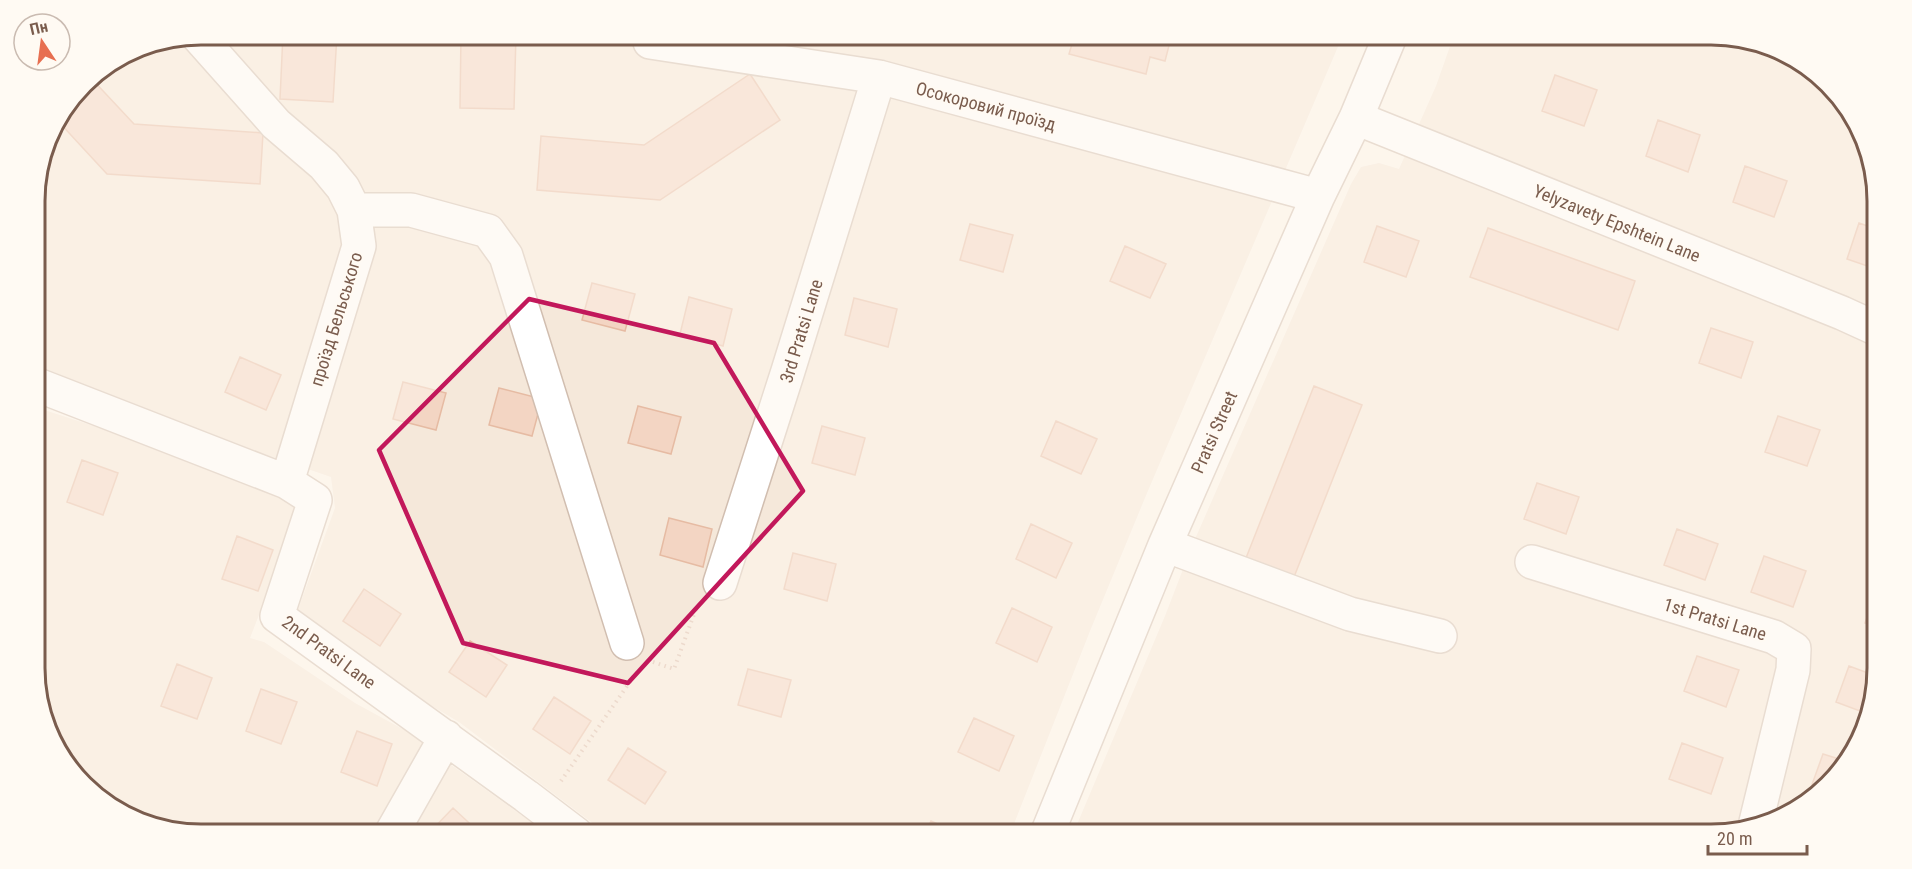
<svg xmlns="http://www.w3.org/2000/svg" width="1912" height="869" viewBox="0 0 1912 869" font-family="'Roboto Condensed',sans-serif">
  <style>
    .residential { fill: #f5e8da }
    .building { fill: #f3d5c3; stroke: #e6bba3; stroke-width: 1.5 }
    .lines { fill: none; stroke-linecap: round; stroke-linejoin: round }
    .minor-casing { stroke: #d1beb0; stroke-width: 36 }
    .path { stroke: #d9b8a5; stroke-width: 4; stroke-dasharray: 1.5 4.5; stroke-linecap: butt }
    .minor { stroke: #fff; stroke-width: 33 }
    .marked { fill: none; stroke: #c2185b; stroke-width: 4.5; stroke-linejoin: round }
    .labels { text-anchor: middle; dominant-baseline: central; stroke-width: 4.5; stroke-linejoin: round; paint-order: stroke }
    .street-label { font-size: 18px; fill: #7a5c4d; stroke: #fffaf3 }
    .rim { fill: none; stroke: #7a5c4d; stroke-width: 3 }
  </style>
  <rect width="100%" height="100%" fill="#fdf6ec"/>
  <path class="residential" d="M201,34L1343,35L1147,493L1090,631L1010,834H607L459,722L393,683L296,615L335,508L331,477L159,418L35,364V190L52,127L91,76L137,47Z
    M1454,35H1711L1775,47L1843,100L1876,179L1877,669L1865,732L1804,806L1722,834H1073L1165,616L1192,546L1351,184L1361,167L1379,163L1399,169L1436,86Z
    M35,407L140,441L283,495L291,501L299,511L250,638L264,642L355,703L419,738L447,762L548,834H201L137,822L69,769L36,690Z"/>
  <path class="building" d="M283,34H337L333,102L280,99Z
    M461,34H516L514,109L460,108Z
    M1075,34H1172L1165,61L1150,57L1146,74L1069,54Z
    M750,74L780,120L660,200L537,190L541,136L644,145Z
    M1555,75L1597,90L1584,126L1542,111Z
    M90,77L134,124L263,133L260,184L107,174L57,120Z
    M1658,120L1700,135L1688,172L1646,156Z
    M1745,166L1787,181L1774,217L1733,202Z
    M1859,223L1876,229V269L1847,259Z
    M970,224L1013,235L1003,272L960,260Z
    M1377,226L1419,241L1406,277L1364,262Z
    M1488,228L1635,281L1618,330L1470,277Z
    M1125,246L1166,264L1150,298L1110,281Z
    M592,283L635,294L625,331L582,320Z
    M689,297L732,309L723,346L680,334Z
    M854,298L897,309L888,347L845,335Z
    M1711,328L1753,342L1741,378L1699,363Z
    M240,357L281,375L266,410L225,392Z
    M403,382L446,393L436,430L393,419Z
    M1314,386L1362,405L1292,582L1244,563Z
    M499,388L542,399L532,436L489,425Z
    M638,406L681,417L671,454L628,443Z
    M1778,416L1820,430L1807,466L1765,452Z
    M1056,421L1097,439L1081,474L1041,456Z
    M822,426L865,438L855,475L812,463Z
    M82,460L118,473L103,515L67,502Z
    M1537,483L1579,497L1566,534L1524,519Z
    M669,518L712,529L703,567L660,555Z
    M1031,524L1072,543L1056,578L1016,559Z
    M1677,529L1718,544L1705,580L1664,565Z
    M237,536L273,550L258,591L222,579Z
    M793,553L836,564L827,601L784,589Z
    M1764,556L1806,571L1793,607L1751,592Z
    M364,589L401,614L380,646L343,621Z
    M1877,589V627L1865,623Z
    M1012,608L1052,627L1037,662L996,643Z
    M470,641L507,665L486,697L449,672Z
    M1697,656L1739,670L1726,707L1684,691Z
    M177,664L212,678L197,719L161,706Z
    M1849,666L1876,676L1868,714L1836,702Z
    M748,669L791,680L781,717L738,705Z
    M261,689L297,702L281,744L246,731Z
    M554,697L591,721L570,754L533,729Z
    M974,718L1014,736L999,771L958,752Z
    M357,731L392,744L377,786L341,772Z
    M1682,743L1723,758L1711,794L1669,779Z
    M628,748L666,772L645,804L608,780Z
    M1823,754L1842,760L1816,792L1810,790Z
    M453,808L481,834H428Z
    M931,821L959,834H925Z
    M1652,826L1676,834H1649Z"/>
  <g class="lines">
    <g class="minor-casing">
      <path id="minor" d="M197,35L276,124L324,165L343,188L354,210L359,246L287,482
        M650,42L879,77L1318,196
        M1356,118L1842,313L1877,329
        M354,210H411L488,231L506,256L627,643
        M35,384L287,482L315,500L277,616L526,796L576,834
        M1165,545L1350,614L1440,636
        M1532,562L1774,637L1794,649L1793,670L1756,822
        M720,583L788,371L879,77
        M391,834L446,737
        M1047,834L1165,545L1318,196L1356,118L1391,34"/>
    </g>
    <path class="path" d="M653,662L674,669L697,606
      M561,781L634,676"/>
    <use href="#minor" class="minor"/>
  </g>
  <path d="M0 0H1912V869H0ZM529,299L714,343L803,491L628,683L463,643L379,450Z" fill="#fdf6ec" fill-opacity=".55" fill-rule="evenodd"/>
  <path class="marked" d="M529,299L714,343L803,491L628,683L463,643L379,450Z"/>
  <g class="labels">
    <g class="street-label">
      <text transform="translate(986 106) rotate(15)">Осокоровий проїзд</text>
      <text transform="translate(1617 223) rotate(22)">Yelyzavety Epshtein Lane</text>
      <text transform="translate(336 319) rotate(-73)">проїзд Бельського</text>
      <text transform="translate(801 331) rotate(-73)">3rd Pratsi Lane</text>
      <text transform="translate(1214 432) rotate(-66)">Pratsi Street</text>
      <text transform="translate(1715 619) rotate(17)">1st Pratsi Lane</text>
      <text transform="translate(329 652) rotate(36)">2nd Pratsi Lane</text>
    </g>
  </g>
  <path d="M0 0H1912V869H0ZM201 45H1711A156 156 0 0 1 1867 201V668A156 156 0 0 1 1711 824H201A156 156 0 0 1 45 668V201A156 156 0 0 1 201 45Z" fill="#fffaf3" fill-rule="evenodd"/>
  <path class="rim" d="M201 45H1711A156 156 0 0 1 1867 201V668A156 156 0 0 1 1711 824H201A156 156 0 0 1 45 668V201A156 156 0 0 1 201 45Z"/>
  <g transform="translate(42 42) rotate(347)"><circle r="28" fill="#fffaf3" stroke="#cabbb1" stroke-width="1.5"/>
  <path d="M0-4.5L10 22L0 15L-10 22Z" fill="#e76f51"/>
  <text y="-9" font-size="16" font-weight="bold" text-anchor="middle" fill="#7a5c4d">Пн</text>
  </g>
  <path d="M1708 845v9h99v-9" fill="none" stroke="#7a5c4d" stroke-width="3"/>
  <text x="1717" y="845" font-size="18" fill="#7a5c4d" stroke="#fffaf3" stroke-width="4.5" paint-order="stroke">20 m</text>
</svg>
